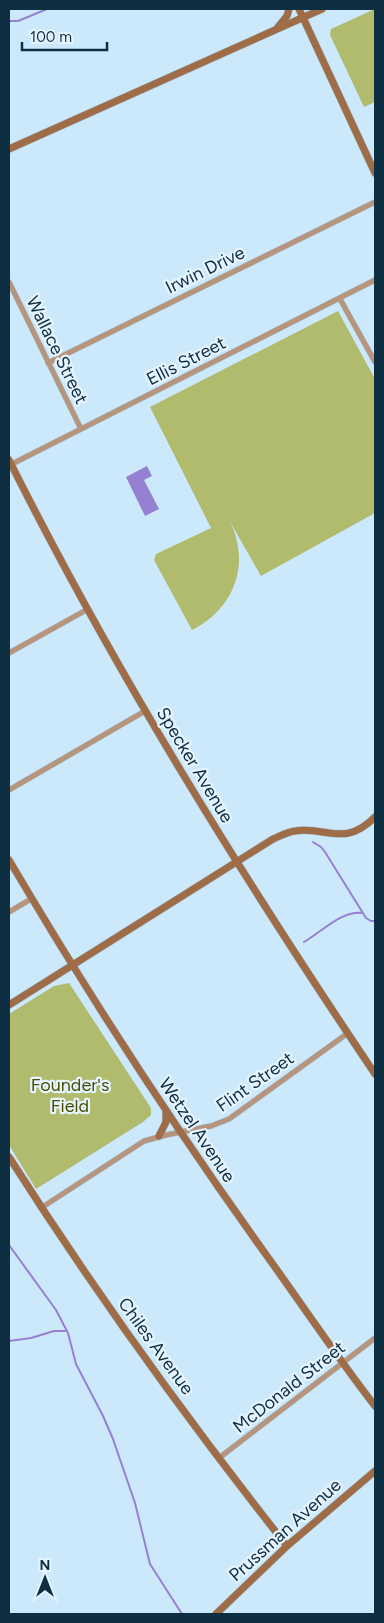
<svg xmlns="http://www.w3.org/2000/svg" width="384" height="1623" viewBox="0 0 384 1623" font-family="Figtree,sans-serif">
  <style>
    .green { fill: #b0bb6e }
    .water { fill: #9680d2 }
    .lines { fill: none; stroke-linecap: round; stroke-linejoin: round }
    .stream { stroke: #9680d2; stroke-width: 2 }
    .street-casing { stroke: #a6c4d7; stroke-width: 6 }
    .secondary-casing { stroke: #a6c4d7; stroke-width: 8 }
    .street { stroke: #b7947c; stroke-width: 5 }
    .secondary { stroke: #9f6c48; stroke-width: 7 }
    .labels { text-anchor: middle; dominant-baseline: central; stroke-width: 4.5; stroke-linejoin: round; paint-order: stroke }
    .street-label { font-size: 18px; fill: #0e2f41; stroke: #e5f4fe }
    .park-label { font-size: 18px; fill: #484f02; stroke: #e5f4fe }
  </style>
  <rect width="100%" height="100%" fill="#cce9fc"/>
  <path class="green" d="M375,9V102L364,107L330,35L331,29Z
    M338,311L375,379V513L261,576L229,520C232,526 235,532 236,538C247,576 227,613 192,630L154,560L156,554L211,528L150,407Z
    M69,983L151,1108V1115L143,1122L36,1189L9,1145V1014L54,986Z"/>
  <path class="water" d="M147,466L152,476L144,480L159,509L145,516L126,477Z"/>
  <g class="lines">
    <path class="stream" d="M9,21H18L47,9
      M313,842L321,847L325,852L366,918L371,921H375
      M304,942C322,932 341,910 363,913
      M9,1245L56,1310L68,1333L76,1364L103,1416L113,1439L135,1503L150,1564L182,1614
      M9,1341L31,1338L54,1331H65"/>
    <g class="street-casing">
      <path id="street" d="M9,282L81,429
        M340,299L375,362
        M48,363L375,202
        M10,465L375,280
        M9,653L88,609
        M9,790L145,711
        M9,912L31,899
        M41,1208L144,1141L166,1135L211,1126L229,1119L348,1033
        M219,1458L375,1338"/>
    </g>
    <g class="secondary-casing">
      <path id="secondary" d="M299,9L375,173
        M278,27L287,16L289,9
        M9,149L322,9
        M9,460C116,674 242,876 375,1074
        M9,860C89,996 175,1128 267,1256C303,1306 337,1357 375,1406
        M9,1005L273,839C280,836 287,832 295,831C327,826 344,848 375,817
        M159,1136L166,1122V1111
        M9,1157C95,1292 188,1421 287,1546
        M216,1614L287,1546L375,1471"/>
    </g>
    <use href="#street" class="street"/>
    <use href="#secondary" class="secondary"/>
  </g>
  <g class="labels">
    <g class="street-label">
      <text transform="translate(205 270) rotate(-26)">Irwin Drive</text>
      <text transform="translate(57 350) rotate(64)">Wallace Street</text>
      <text transform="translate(186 361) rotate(-27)">Ellis Street</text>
      <text transform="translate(195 765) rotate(59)">Specker Avenue</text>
      <text transform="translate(255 1082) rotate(-35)">Flint Street</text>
      <text transform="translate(197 1130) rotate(56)">Wetzel Avenue</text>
      <text transform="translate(156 1346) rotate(54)">Chiles Avenue</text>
      <text transform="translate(289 1387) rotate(-38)">McDonald Street</text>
      <text transform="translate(285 1530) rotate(-42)">Prussman Avenue</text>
    </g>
    <g class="park-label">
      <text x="70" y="1085">Founder's<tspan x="70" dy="21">Field</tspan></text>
    </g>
  </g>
  <rect width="384" height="1623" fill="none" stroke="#0e2f41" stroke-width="20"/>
  <g transform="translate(45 1578)" stroke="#e5f4fe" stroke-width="4" paint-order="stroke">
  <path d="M0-4L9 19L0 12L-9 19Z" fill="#0e2f41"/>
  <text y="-8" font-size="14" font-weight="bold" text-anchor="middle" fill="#0e2f41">N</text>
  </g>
  <path d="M22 42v8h85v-8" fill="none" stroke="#0e2f41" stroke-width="2.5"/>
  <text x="30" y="42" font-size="15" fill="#0e2f41" stroke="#e5f4fe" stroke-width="4" paint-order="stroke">100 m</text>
</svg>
